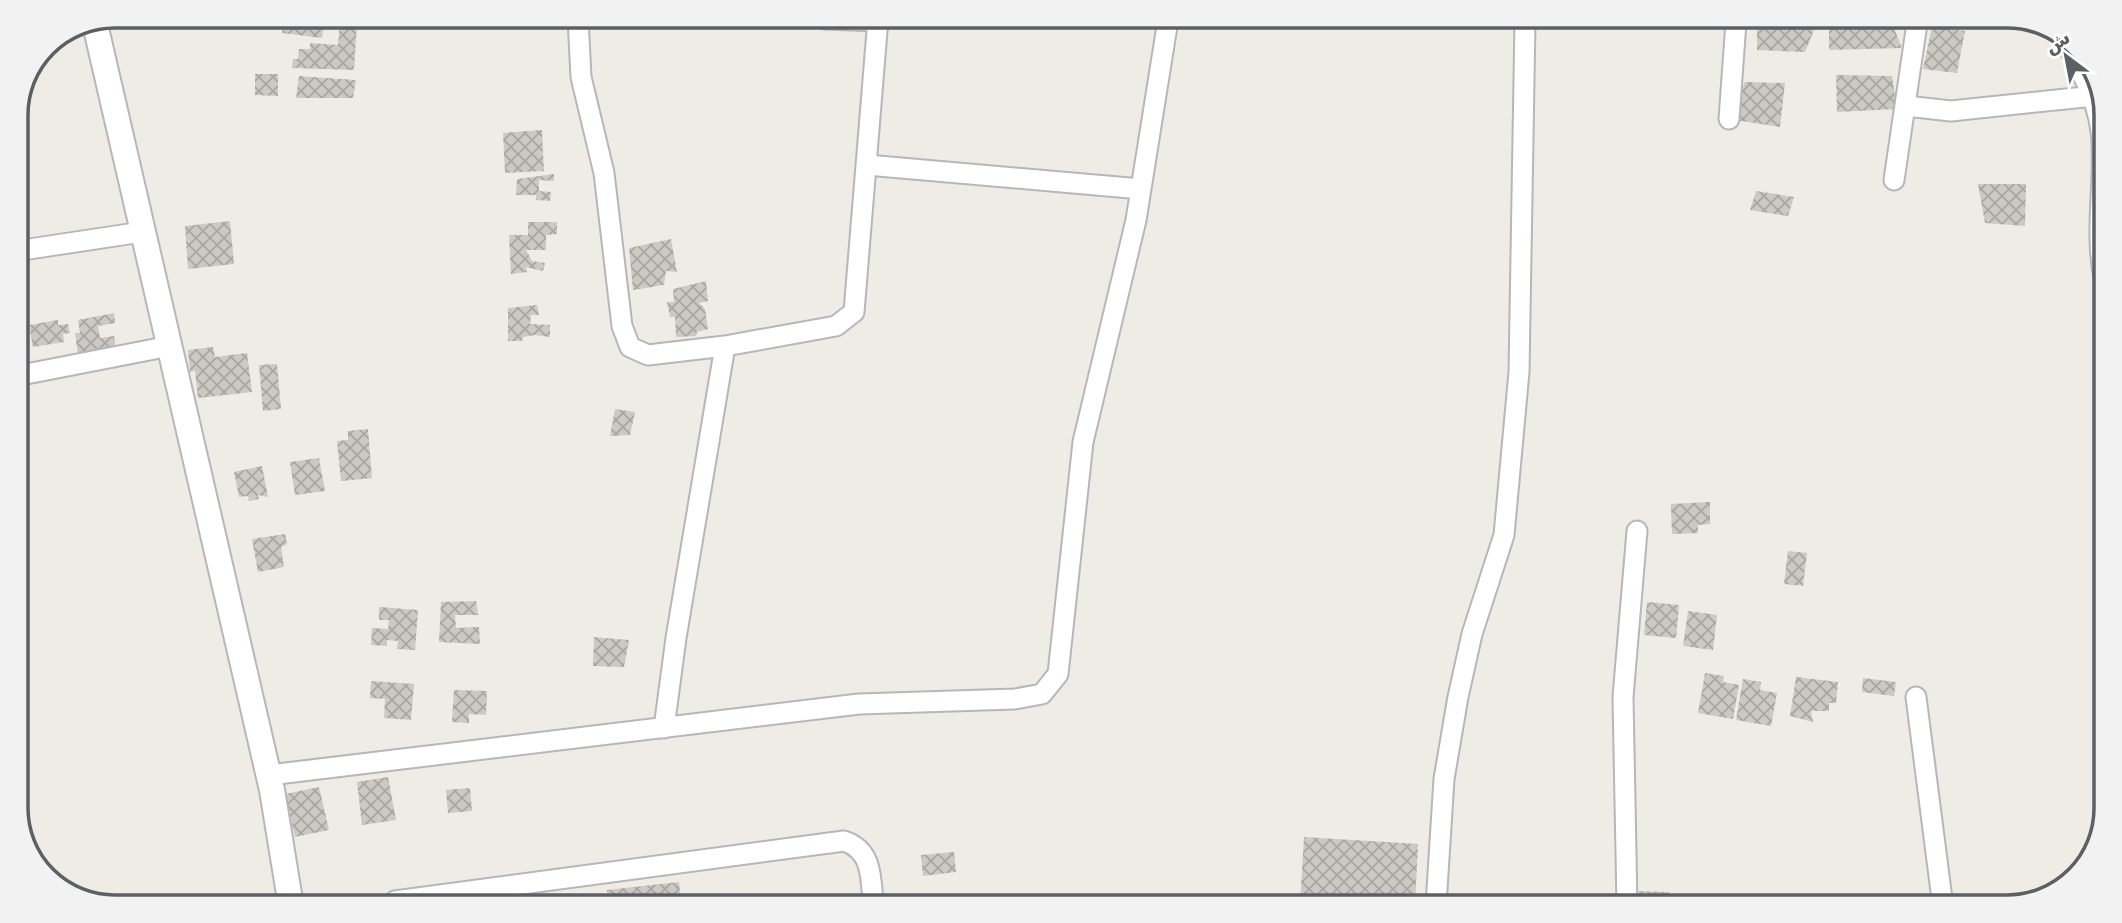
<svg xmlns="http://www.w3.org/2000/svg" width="2122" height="923" viewBox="0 0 2122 923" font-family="'DejaVu Sans',Cairo,sans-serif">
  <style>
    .building { fill: url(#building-cross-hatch) }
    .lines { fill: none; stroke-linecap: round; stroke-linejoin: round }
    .minor-casing { stroke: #b4b7bb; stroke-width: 23 }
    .tertiary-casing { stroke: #b4b7bb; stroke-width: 28 }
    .minor { stroke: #fff; stroke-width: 19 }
    .tertiary { stroke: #fff; stroke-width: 24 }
    .rim { fill: none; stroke: #5c6064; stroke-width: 3.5 }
  </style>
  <defs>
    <pattern id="building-cross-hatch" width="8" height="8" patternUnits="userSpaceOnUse" patternTransform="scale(1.75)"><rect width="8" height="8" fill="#ccc8c3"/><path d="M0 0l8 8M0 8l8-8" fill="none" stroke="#a9a6a2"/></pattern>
  </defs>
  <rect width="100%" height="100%" fill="#eeece4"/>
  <path class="building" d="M116,16H162V25L129,23V20L115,19Z
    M180,16H213V19H193V25H180Z
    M284,16L325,17L322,38L282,33Z
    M340,22L357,23L354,70L292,68L293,59H298L299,49H310V43L338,45Z
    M1757,22L1817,23L1805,52L1757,50Z
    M1829,23H1892L1902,48L1829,50Z
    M1932,27L1965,31L1957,73L1923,69Z
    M255,74H278V96L255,95Z
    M1836,75L1892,76L1897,109L1837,112Z
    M299,76L356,80L353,98H296Z
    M1745,82L1785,83L1780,127L1729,119Z
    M542,130L544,171L505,173L503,133Z
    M554,174V181L539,180V191L551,192L550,201L536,200V195H516L517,179Z
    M1978,184H2026L2025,226L1985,223Z
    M1756,191L1794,197L1788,216L1750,210Z
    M230,221L234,264L188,269L185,226Z
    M528,222H557V234L546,235V250H526L532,261L545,263L543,271L526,267L527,272L511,274L509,235H528Z
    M671,239L677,272L666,271L664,285L633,290L629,248Z
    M706,281L708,301L699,303L705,309L708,329L697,332L696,336L676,337L675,317H670L667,302H674L673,289Z
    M537,305L539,315H531L530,324L550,325V337L535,335L523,337L522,341H508V308Z
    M114,313L115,323L98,326L100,338L114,336L116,349L78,355L75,333H80L78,320Z
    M58,320V325L68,324L70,333L63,334L64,342L33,347L29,325Z
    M213,347L215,357L247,353L252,392L198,398L195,371L190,372L188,350Z
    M277,364L281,409L263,411L259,365Z
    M615,409L635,412L630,435L610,436Z
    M368,429L372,478L341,481L337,441L348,440V431Z
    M319,458L325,491L295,495L290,462Z
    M262,466L268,497L258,495L259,499L249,501L248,496L239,497L234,472Z
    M1710,502V524L1698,525V533L1672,534L1671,504Z
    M285,534L287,544L281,547L284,567L258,572L252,539Z
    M1788,551L1807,553L1803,586L1784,584Z
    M476,601L478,615H455L456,628L479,627L480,644L439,642L441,602Z
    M1647,602L1679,605L1676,638L1644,635Z
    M379,607L418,610L415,650L397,649L398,641L387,640V646L371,645L372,628L388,629L389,620H379Z
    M1688,611L1717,615L1713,650L1683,646Z
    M594,637L629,640L624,667L593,666Z
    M1705,673L1724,676L1723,682L1739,685L1733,719L1698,713Z
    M1796,677L1838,682L1836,703H1829V711H1811L1813,722L1790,716Z
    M1863,678L1896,682L1894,696L1862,692Z
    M1743,679L1761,682L1760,690L1777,693L1771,726L1736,720Z
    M371,681L414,684L411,720L384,718L385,699L370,698Z
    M454,690L487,691L486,715L469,714V723L452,722Z
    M388,777L396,820L362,825L357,782Z
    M319,787L329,830L295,837L285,794Z
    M470,788L472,811L448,813L446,790Z
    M1304,837L1418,844L1415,905L1300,904Z
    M954,852L956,872L923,876L921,855Z
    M679,882L681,902H608L607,890Z
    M1632,891L1669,892V906H1632Z"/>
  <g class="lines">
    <g class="minor-casing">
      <path id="minor" d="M578,18L581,77L604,173L622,326L630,347L648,355L725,346L836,326L854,312L878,19
        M825,19L878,21
        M2064,39C2082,72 2101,105 2102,144C2104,189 2095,234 2104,278
        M1906,106L1951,111L2094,96
        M1729,119L1736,22
        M867,165L1141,189
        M1894,180L1916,30
        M16,251L142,232
        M16,376L170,346
        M1916,697L1943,907
        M664,728L676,638L725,346
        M269,775L859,704L1015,699L1042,694L1058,674L1083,442L1136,220L1168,20
        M395,901L844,841C872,850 871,877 873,903
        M1436,905L1444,779L1458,697L1472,634L1504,535L1519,372L1525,21
        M1627,906L1623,697L1637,531"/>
    </g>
    <g class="tertiary-casing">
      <path id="tertiary" d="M95,24L272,790L290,900"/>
    </g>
    <use href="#minor" class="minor"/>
    <use href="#tertiary" class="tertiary"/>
  </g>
  <path d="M0 0H2122V923H0ZM115 28H2007A87 87 0 0 1 2094 115V808A87 87 0 0 1 2007 895H115A87 87 0 0 1 28 808V115A87 87 0 0 1 115 28Z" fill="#f2f2f3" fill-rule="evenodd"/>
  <path class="rim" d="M115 28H2007A87 87 0 0 1 2094 115V808A87 87 0 0 1 2007 895H115A87 87 0 0 1 28 808V115A87 87 0 0 1 115 28Z"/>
  <g transform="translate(2066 56) rotate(328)" stroke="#ffffff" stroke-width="5" paint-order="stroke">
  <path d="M0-5L12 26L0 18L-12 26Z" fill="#5c6064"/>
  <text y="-10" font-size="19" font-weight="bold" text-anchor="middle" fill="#5c6064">ش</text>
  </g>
</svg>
